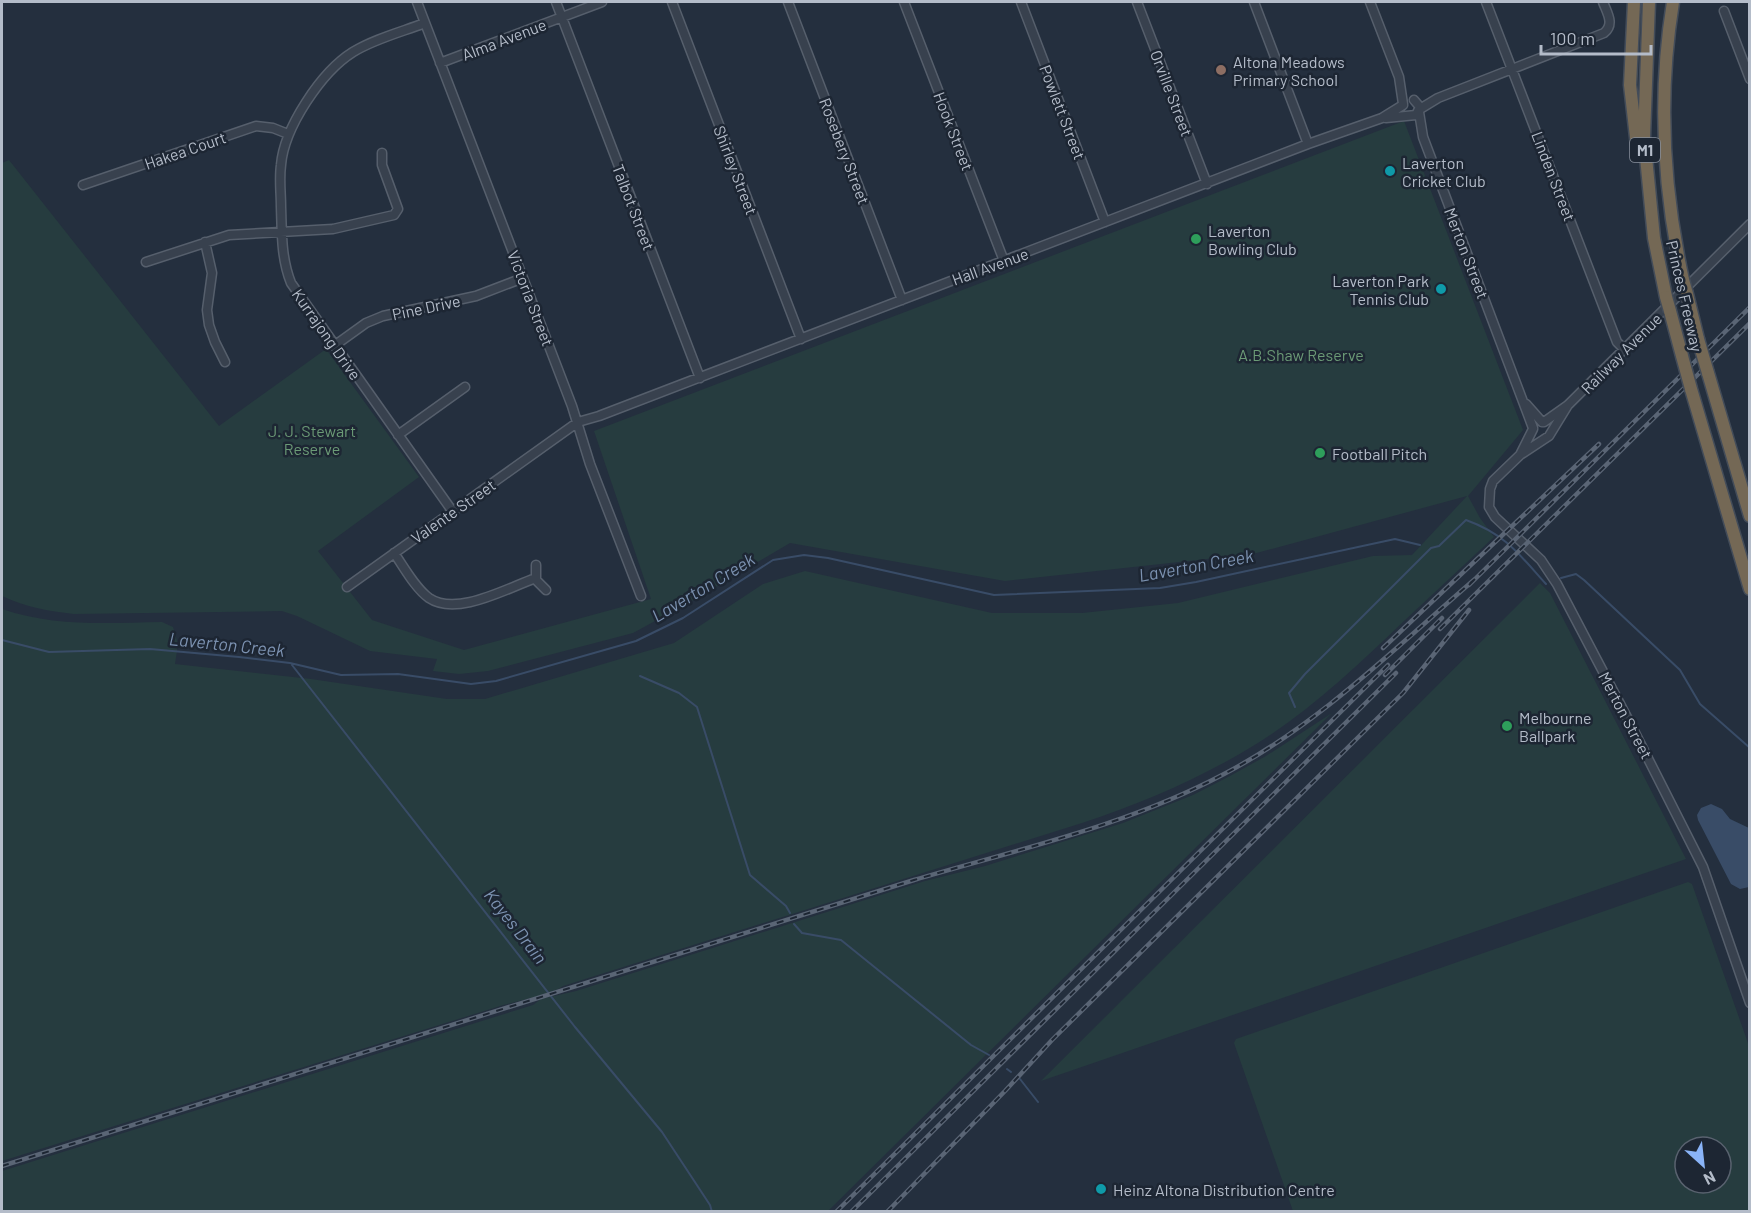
<svg xmlns="http://www.w3.org/2000/svg" width="1751" height="1213" viewBox="0 0 1751 1213" font-family="Barlow,sans-serif">
  <style>
    .green { fill: #263c3f; fill-rule: evenodd }
    .water { fill: #394c67 }
    .lines { fill: none; stroke-linecap: round; stroke-linejoin: round }
    .stream { stroke: #394c67; stroke-width: 2 }
    .minor-casing { stroke: #565f6c; stroke-width: 11 }
    .highway-casing { stroke: #434c59; stroke-width: 15 }
    .minor { stroke: #38414e; stroke-width: 8 }
    .highway { stroke: #746855; stroke-width: 12 }
    .rail-casing { stroke: #5a6575; stroke-width: 4.5 }
    .rail { stroke: #1d2633; stroke-width: 2; stroke-dasharray: 7; stroke-linecap: butt }
    .highway-bridge-casing { stroke: #434c59; stroke-width: 15; stroke-linecap: butt }
    .highway-bridge { stroke: #746855; stroke-width: 12 }
    .education-dot { fill: #8d6e63; stroke: #1d2633; stroke-width: 2 }
    .culture-dot { fill: #0f9aa8; stroke: #1d2633; stroke-width: 2 }
    .leisure-dot { fill: #2e9e5b; stroke: #1d2633; stroke-width: 2 }
    .labels { text-anchor: middle; dominant-baseline: central; stroke-width: 5; stroke-linejoin: round; paint-order: stroke }
    .shield { fill: #1d2633; stroke: #878f9c; stroke-width: 1.5 }
    .shield-label { font-size: 15px; font-weight: bold; fill: #b4bcc9 }
    .street-label { font-size: 16px; fill: #b4bcc9; stroke: #1d2633 }
    .poi-label { font-size: 16px; fill: #b4bcc9; stroke: #1d2633; text-anchor: start }
    .park-label { font-size: 16px; fill: #6b9a76; stroke: #1d2633 }
    .water-label { font-size: 18px; font-style: italic; fill: #7c92b1; stroke: #1d2633 }
  </style>
  <rect width="100%" height="100%" fill="#242f3e"/>
  <path class="green" d="M1404,121L1523,430L1468,496L1480,518L1494,537C1464,565 1434,593 1404,621C1357,666 1309,712 1253,746C1199,779 1142,803 1082,823L563,986C549,996 515,1001 497,1007L2,1161V609C54,627 107,623 162,622L173,627L178,644L175,664L311,679L447,699H485L674,643L763,584L805,571L992,613H1082L1178,603L1373,556L1412,555L1467,496L1253,554L1005,581L790,543L690,602L633,633L488,671L459,674L433,671L437,659L370,651L297,616L282,611L74,614C48,611 25,607 2,596V163L9,160L219,426L326,349L419,477L318,551L372,620L464,650L651,599L594,431Z
    M1540,583L1550,593L1686,859L1041,1081Z
    M1332,713L828,1211H2V1171L533,1005L541,999L576,991L925,881L985,866L1123,823L1193,795L1230,776L1266,756Z
    M1688,882L1692,884L1749,1046V1211H1293L1234,1043L1236,1039ZM1685,1147H1721V1183H1685Z"/>
  <path class="water" d="M1711,804L1722,809L1730,819L1749,828V887L1740,889L1731,884L1698,820L1697,815L1701,808Z"/>
  <g class="lines">
    <path class="stream" d="M1561,578L1576,574L1584,580L1680,670L1700,704L1750,748
      M2,640L49,652L150,649L239,657L290,663L341,675L398,674L471,684L496,681L636,641L683,618L773,560L804,555L828,558L994,595L1160,588L1196,582L1395,539L1420,545
      M292,665L575,1027L662,1132L710,1205L712,1212
      M640,676L679,693L697,707L750,875L786,906L790,913
      M1295,707L1289,693L1305,674L1431,548L1439,546L1466,520C1505,534 1519,554 1546,584
      M794,924L802,933L841,940L971,1045L989,1055
      M1007,1069L1011,1072
      M1020,1079L1038,1102"/>
    <g class="minor-casing">
      <path id="minor" d="M417,2L572,406L590,464L641,596
        M556,2L700,378
        M672,2L801,339
        M788,2L902,300
        M904,2L1004,261
        M1021,2L1105,222
        M1137,2L1207,184
        M1254,2L1308,144
        M1370,2L1399,77L1403,104
        M1486,2L1617,342L1624,349
        M1724,11L1750,79
        M425,23C401,32 374,39 353,52C321,72 284,128 281,165C279,179 281,193 281,207C282,233 281,258 291,283L453,512
        M440,63L602,2
        M1420,109L1438,98L1604,33C1615,24 1607,13 1603,2
        M1419,112L1423,137L1533,428
        M1386,118L1416,115L1420,107L1414,100
        M83,185L256,126L273,128L288,134
        M205,242L212,273L207,310L209,325L215,342L225,362
        M146,262L229,235L333,229L394,215L398,209L382,165V153
        M334,346L366,323L383,316L476,296L523,278
        M1526,404L1542,422
        M1568,405L1549,436L1520,455L1493,481L1490,489L1489,507L1495,517L1541,560L1557,584L1630,723L1703,867L1750,1003
        M1544,422L1568,405L1750,224
        M398,435L465,387
        M1520,455L1533,429
        M394,553C404,567 415,588 429,598C457,617 507,588 536,578
        M536,565V580L546,590
        M347,587L578,422L599,416L1308,144L1382,118L1403,105"/>
    </g>
    <g class="highway-casing">
      <path id="highway" d="M1634,2L1630,85L1638,155
        M1649,2L1644,137L1654,238L1666,297
        M1673,2C1658,94 1663,189 1683,280
        M1687,294L1698,339
        M1670,311L1682,356
        M1708,373L1750,516
        M1691,389L1750,589"/>
    </g>
    <use href="#minor" class="minor"/>
    <use href="#highway" class="highway"/>
    <g class="rail-casing">
      <path id="rail" d="M1469,585L1750,307
        M1440,629L1750,323
        M1383,648L1599,444
        M1385,675L1442,618
        M2,1166L914,880C1019,849 1126,826 1224,774C1318,725 1395,648 1475,579
        M836,1212L1388,665
        M851,1212L1396,673
        M887,1212L1005,1091L1052,1040L1403,693L1469,610"/>
    </g>
    <use href="#rail" class="rail"/>
    <g class="highway-bridge-casing">
      <path id="highway-bridge" d="M1683,280L1687,294
        M1666,297L1670,311
        M1698,339L1708,373
        M1682,356L1691,389"/>
    </g>
    <use href="#highway-bridge" class="highway-bridge"/>
  </g>
  <circle class="education-dot" cx="1221" cy="70" r="6"/>
  <g class="culture-dot">
    <circle cx="1390" cy="171" r="6"/>
    <circle cx="1441" cy="289" r="6"/>
    <circle cx="1101" cy="1189" r="6"/>
  </g>
  <g class="leisure-dot">
    <circle cx="1196" cy="239" r="6"/>
    <circle cx="1320" cy="453" r="6"/>
    <circle cx="1507" cy="726" r="6"/>
  </g>
  <g class="labels">
    <rect class="shield" x="1630" y="138" width="30" height="24" rx="4.5"/>
    <g class="shield-label">
      <text x="1645" y="150">M1</text>
    </g>
    <g class="street-label">
      <text transform="translate(504 39) rotate(-21)">Alma Avenue</text>
      <text transform="translate(1172 93) rotate(69)">Orville Street</text>
      <text transform="translate(1063 112) rotate(69)">Powlett Street</text>
      <text transform="translate(954 131) rotate(69)">Hook Street</text>
      <text transform="translate(185 150) rotate(-19)">Hakea Court</text>
      <text transform="translate(845 151) rotate(69)">Rosebery Street</text>
      <text transform="translate(736 170) rotate(69)">Shirley Street</text>
      <text transform="translate(1554 176) rotate(69)">Linden Street</text>
      <text transform="translate(634 207) rotate(69)">Talbot Street</text>
      <text transform="translate(1467 253) rotate(69)">Merton Street</text>
      <text transform="translate(990 266) rotate(-20)">Hall Avenue</text>
      <text transform="translate(1685 296) rotate(77)">Princes Freeway</text>
      <text transform="translate(531 298) rotate(69)">Victoria Street</text>
      <text transform="translate(426 307) rotate(-12)">Pine Drive</text>
      <text transform="translate(327 334) rotate(55)">Kurrajong Drive</text>
      <text transform="translate(1621 353) rotate(-45)">Railway Avenue</text>
      <text transform="translate(453 511) rotate(-35)">Valente Street</text>
      <text transform="translate(1626 715) rotate(62)">Merton Street</text>
    </g>
    <g class="poi-label">
      <text x="1233" y="61">Altona Meadows<tspan x="1233" dy="18">Primary School</tspan></text>
      <text x="1402" y="162">Laverton<tspan x="1402" dy="18">Cricket Club</tspan></text>
      <text x="1208" y="230">Laverton<tspan x="1208" dy="18">Bowling Club</tspan></text>
      <text x="1429" y="280" text-anchor="end">Laverton Park<tspan x="1429" dy="18">Tennis Club</tspan></text>
      <text x="1332" y="453">Football Pitch</text>
      <text x="1519" y="717">Melbourne<tspan x="1519" dy="18">Ballpark</tspan></text>
      <text x="1113" y="1189">Heinz Altona Distribution Centre</text>
    </g>
    <g class="park-label">
      <text x="1301" y="354">A.B.Shaw Reserve</text>
      <text x="312" y="430">J. J. Stewart<tspan x="312" dy="18">Reserve</tspan></text>
    </g>
    <g class="water-label">
      <text transform="translate(1196 565) rotate(-10)">Laverton Creek</text>
      <text transform="translate(703 587) rotate(-31)">Laverton Creek</text>
      <text transform="translate(227 644) rotate(6)">Laverton Creek</text>
      <text transform="translate(516 926) rotate(52)">Kayes Drain</text>
    </g>
  </g>
  <rect width="1751" height="1213" fill="none" stroke="#b4bcc9" stroke-width="6"/>
  <g transform="translate(1703 1165) rotate(153)"><circle r="28" fill="#1d2633" stroke="#59626f" stroke-width="1.5"/>
  <path d="M0-4.5L10 22L0 15L-10 22Z" fill="#8ab4f8"/>
  <text y="-9" font-size="16" font-weight="bold" text-anchor="middle" fill="#b4bcc9">N</text>
  </g>
  <path d="M1541 45v9h110v-9" fill="none" stroke="#b4bcc9" stroke-width="3"/>
  <text x="1550" y="45" font-size="18" fill="#b4bcc9" stroke="#1d2633" stroke-width="4.5" paint-order="stroke">100 m</text>
</svg>
